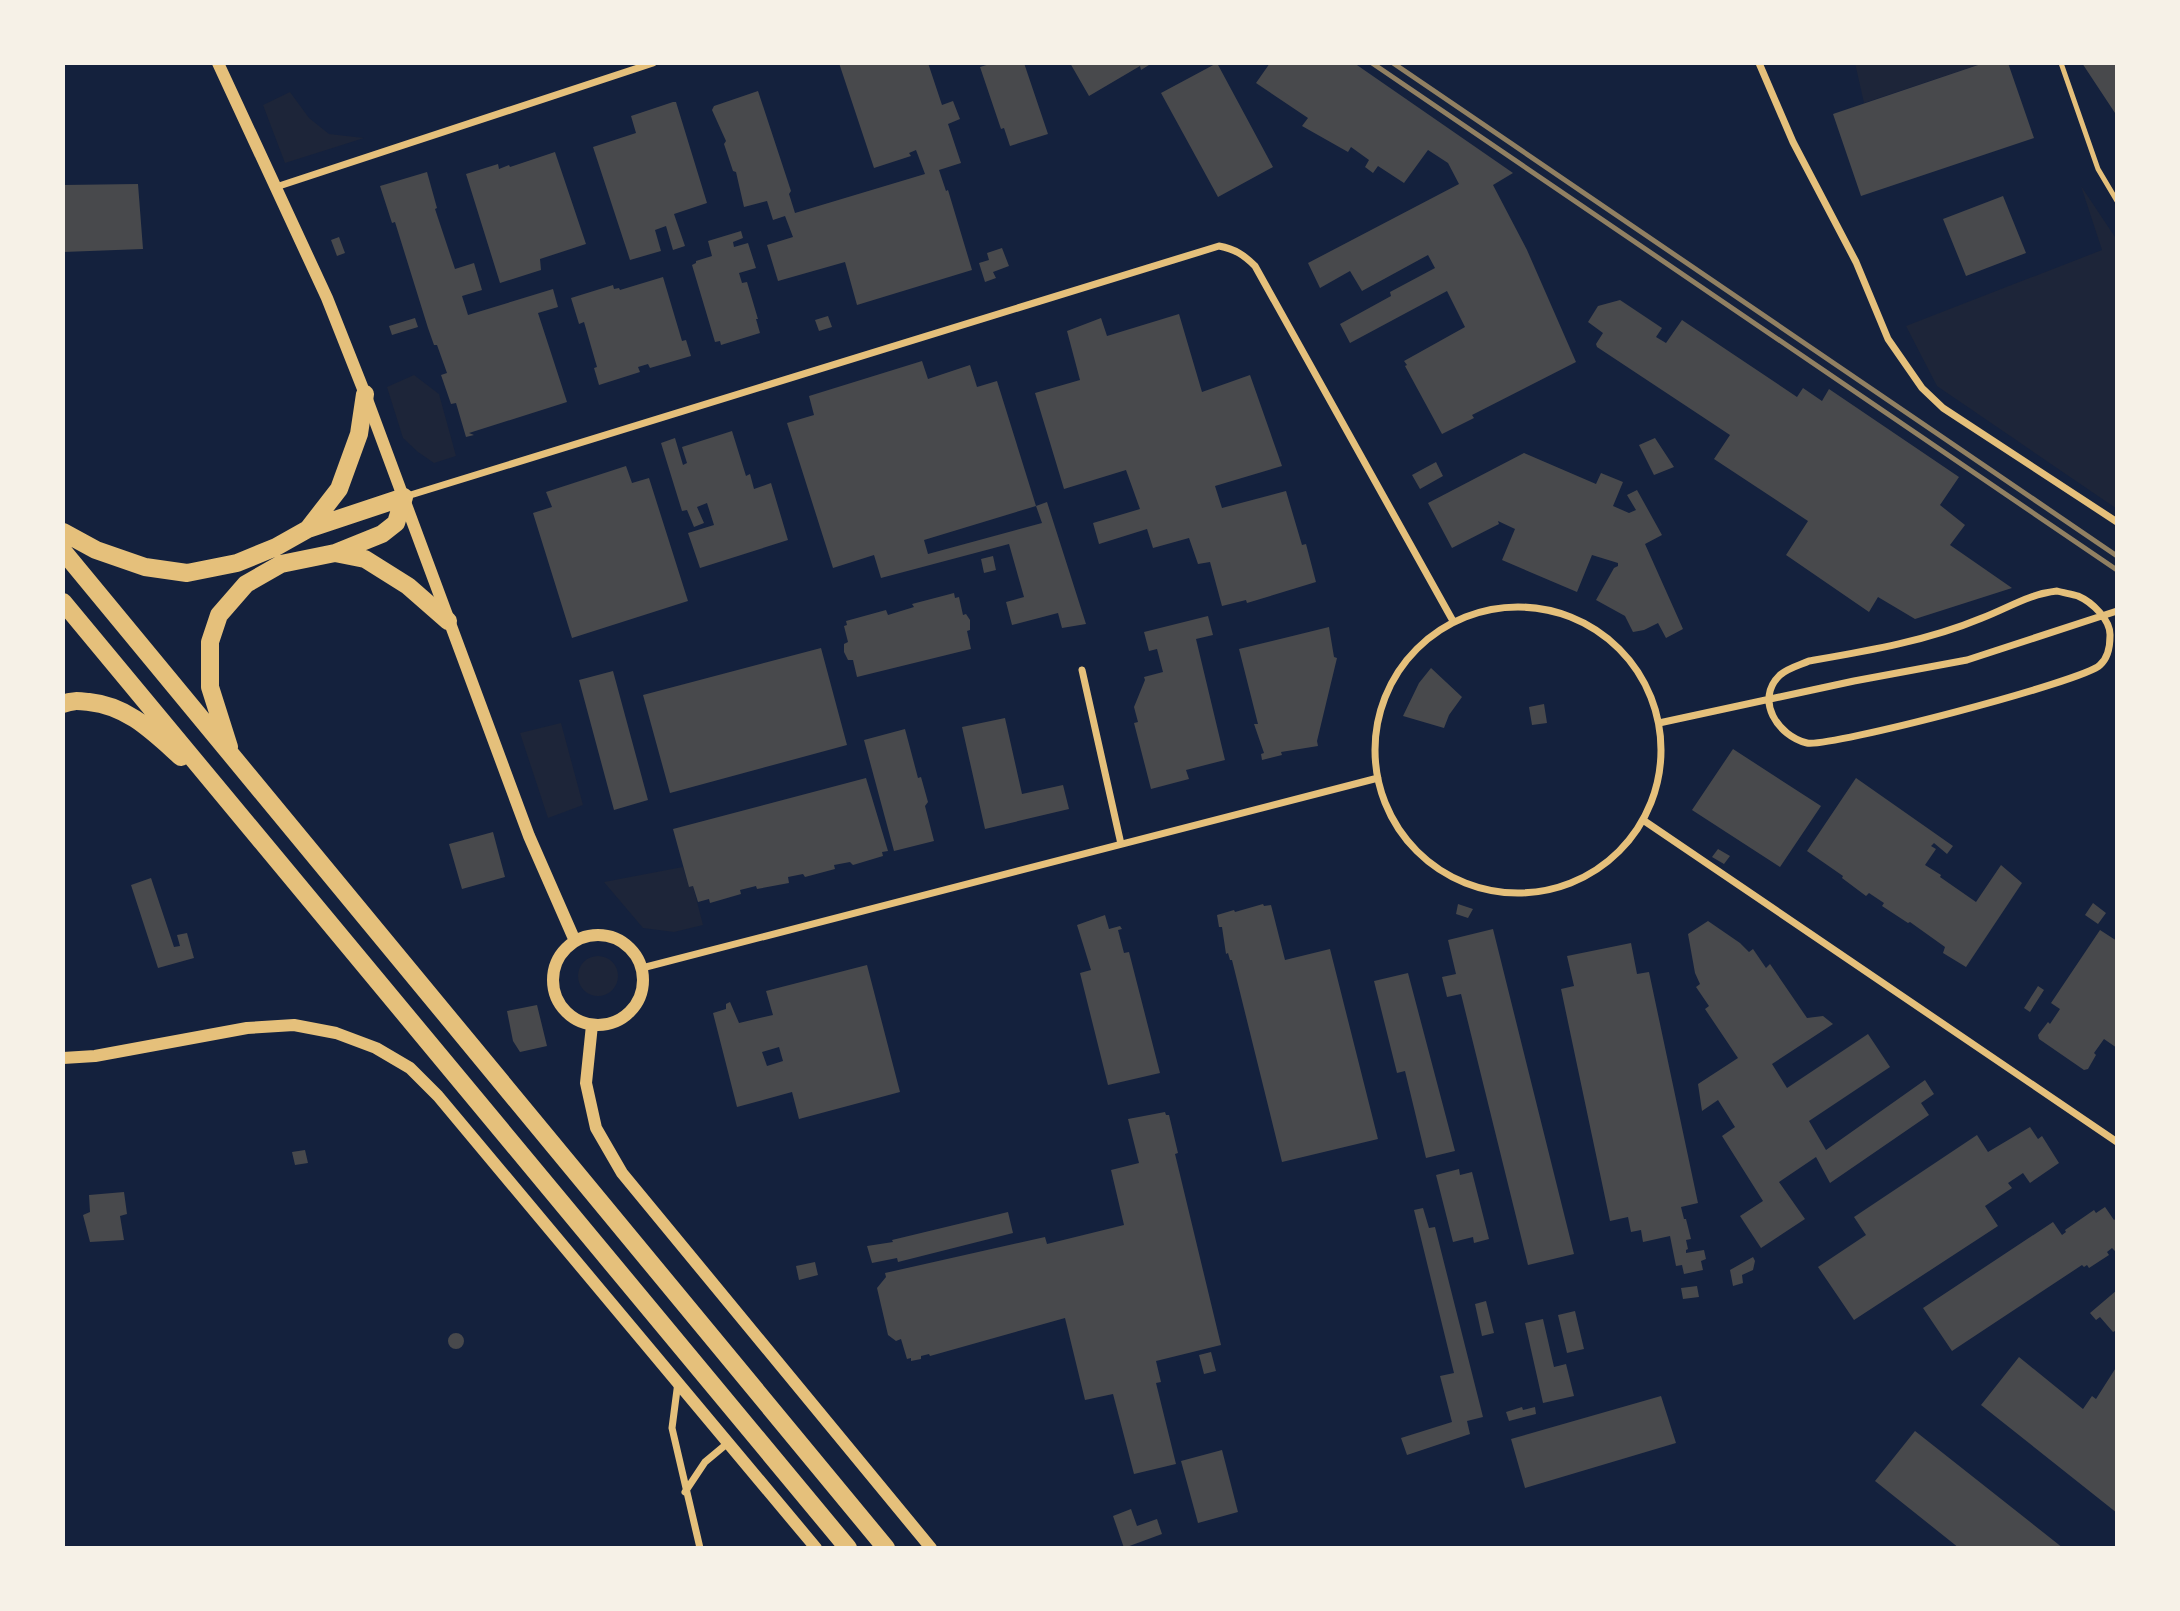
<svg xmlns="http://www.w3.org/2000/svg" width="2180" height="1611" viewBox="0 0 2180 1611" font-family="'Fira Sans',sans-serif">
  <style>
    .green { fill: #1d2539 }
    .building { fill: #48494c; fill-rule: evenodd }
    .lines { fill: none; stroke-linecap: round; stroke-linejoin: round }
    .service { stroke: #e5c07b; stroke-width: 5 }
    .minor { stroke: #e5c07b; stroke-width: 7 }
    .tertiary { stroke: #e5c07b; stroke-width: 12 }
    .trunk { stroke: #e5c07b; stroke-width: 18 }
    .rail { stroke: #918062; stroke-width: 5 }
  </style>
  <rect width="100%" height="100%" fill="#14213d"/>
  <path class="green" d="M1855,63H1984L1864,103Z
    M290,92L309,118L329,134L364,138L285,163L263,105Z
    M2081,186L2117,240V509L1937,386L1906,326L2102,250Z
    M414,375L439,394L456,456L434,463L418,452L403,438L387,387Z
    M561,723L583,805L548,818L520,733Z
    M683,867L689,887L693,886L703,925L674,932L643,928L604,882Z
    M578 976a20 20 0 1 1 40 0a20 20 0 1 1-40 0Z"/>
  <path class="building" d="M839,63H928L942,105L953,101L960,119L948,124L961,163L939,170L946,191L948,190L972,270L857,305L845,262L778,281L767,245L793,237L785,216L773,220L767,201L744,207L736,172L733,171L724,144L726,141L712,110L714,106L758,91L791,191L789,194L795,213L925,174L916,150L909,153L911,156L874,168Z
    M993,63H1024L1048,134L1010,146L1004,128L1001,129L980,67Z
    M1070,63H1147L1149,65L1141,70L1140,66L1089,96Z
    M1217,63L1273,167L1218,197L1161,93Z
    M1270,63H1354L1513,173L1493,185L1527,250L1576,362L1472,415L1474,418L1442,434L1405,366L1407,365L1404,361L1465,327L1447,291L1350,343L1340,324L1391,296L1390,292L1435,268L1428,255L1362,291L1350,271L1320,288L1308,263L1459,184L1448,163L1428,150L1404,183L1378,166L1373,173L1365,167L1369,160L1351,147L1348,152L1302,126L1308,118L1256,83Z
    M1984,63H2008L2034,138L1861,196L1833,114Z
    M2082,63H2117V116Z
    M673,102H676L707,203L674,214L685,246L673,250L666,226L655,230L661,251L630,260L593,147L636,133L631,116Z
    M555,152L586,244L540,259L541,270L500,283L466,174L498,164L499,169L509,165L510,167Z
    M427,172L437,208L435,209L455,269L474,263L482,290L462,296L468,315L553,289L558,307L538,313L567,402L469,433L474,435L466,437L456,403L451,404L441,375L447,373L437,345H434L428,328L395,222L392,223L380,186Z
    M138,184L143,249L63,252V185Z
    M2003,196L2026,253L1966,276L1943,219Z
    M741,231L743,238L733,242L734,247L748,243L756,268L739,273L742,283L747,282L758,319H756L760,333L721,345L720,341L715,342L692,265L696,263V261L712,256L708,241Z
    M339,237L345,253L337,256L331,240Z
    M1002,248L1009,266L993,272L996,278L985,282L979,263L989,260L987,253Z
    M663,277L682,341L686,340L691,356L650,368L648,364L638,367L640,372L599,385L594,368L597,367L584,322L579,324L571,298L613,285L614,289L619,288L620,290Z
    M1620,300L1662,328L1656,337L1666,343L1682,320L1797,397L1803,388L1822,401L1829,389L1959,477L1940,505L1965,525L1950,545L2012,588L1915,619L1878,597L1869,612L1786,555L1808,521L1714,459L1730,435L1597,347L1596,344L1603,333L1588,322L1598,306Z
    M1179,314L1202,392L1250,375L1282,466L1215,486L1222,508L1286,491L1302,545L1306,544L1316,582L1247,603L1246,600L1222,606L1210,562L1198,564L1189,538L1153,548L1147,529L1099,544L1093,523L1140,509L1126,470L1064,489L1035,393L1080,380L1067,331L1101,318L1107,336Z
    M828,316L832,327L819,331L815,320Z
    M415,318L418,327L392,335L389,326Z
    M922,361L928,379L970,365L977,387L997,381L1036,506L924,540L928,554L1042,523L1036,506L1047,502L1086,624L1062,628L1058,613L1012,625L1006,602L1024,597L1009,544L881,578L874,555L833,568L787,423L814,415L809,396Z
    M732,431L746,476L750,474L754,489L771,483L788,540L700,568L688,533L714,525L707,503L697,507L704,523L694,527L687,510L682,511L661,443L675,438L683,465L687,463L682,447Z
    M1655,438L1674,467L1654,475L1639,445Z
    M1524,453L1596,484L1601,473L1623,482L1613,506L1629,513L1636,510L1627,495L1637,490L1662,535L1645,544L1683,629L1666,638L1658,623L1644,630L1633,632L1625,616L1596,600L1614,568L1618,566V563L1592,555L1577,592L1502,560L1515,529L1498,521L1499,524L1452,548L1428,503Z
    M1436,462L1443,476L1420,489L1412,475Z
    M626,466L632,483L649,478L688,601L572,638L533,513L552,507L546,492Z
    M993,556L996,570L984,573L981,559Z
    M954,593L955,598L959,597L963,615L966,614L970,620V630L967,631L971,649L857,677L853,660H848L844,652V644L848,642L844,626L847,625L846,621L886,610L888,615L914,607L912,604Z
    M1208,616L1213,635L1196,639L1225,760L1186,770L1189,779L1151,789L1134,723L1138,722L1134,707L1145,680L1144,677L1163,672L1157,649L1149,651L1144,632Z
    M1329,627L1334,657L1337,658L1317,741L1318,746L1281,752L1282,755L1262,760L1261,754L1264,753L1254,724H1258L1239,649Z
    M821,648L847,745L670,793L643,695Z
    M1431,668L1462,697L1449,715L1444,728L1403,716L1419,683Z
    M613,671L648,800L614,810L579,680Z
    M1544,704L1547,723L1532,725L1529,707Z
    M1005,718L1022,794L1063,785L1069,809L985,829L962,727Z
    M905,729L918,778L921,777L928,802L925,806L934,841L894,851L864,740Z
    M1733,749L1821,806L1780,867L1692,810Z
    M866,778L888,851L882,852L883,856L853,865L850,862L834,865L835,869L805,877L803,874L788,877L789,883L757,889L756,886L740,890L741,894L710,903L709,899L698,902L693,886L689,887L673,829Z
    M1856,778L1953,846L1947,854L1934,843L1931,846L1936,849L1925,865L1941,875L1940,877L1976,902L2001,865L2022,883L1966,967L1943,953L1945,947L1910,922L1908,923L1882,906L1884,903L1869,893L1866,896L1842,878L1843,876L1807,851Z
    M493,832L505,877L462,889L449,844Z
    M1718,849L1730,856L1724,864L1712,857Z
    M151,878L174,947L180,946L177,935L187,933L194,958L158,968L131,885Z
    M2093,903L2106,913L2098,924L2085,915Z
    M1263,904L1264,906L1271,905L1285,960L1330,949L1378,1139L1282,1162L1232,960H1230L1228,953L1226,954L1222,927H1219L1217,915L1234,910L1235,912Z
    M1458,904L1473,909L1468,918L1456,914Z
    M1105,915L1109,929L1120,926L1122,929L1118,930L1124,953L1129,952L1160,1073L1108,1085L1080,973L1091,970L1077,925Z
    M1708,921L1740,943L1749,952L1753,949L1766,968L1770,964L1807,1018L1823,1016L1833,1024L1772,1064L1787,1088L1868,1034L1890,1067L1809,1121L1826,1150L1925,1080L1934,1094L1921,1103L1929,1115L1830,1183L1816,1157L1779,1182L1805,1219L1761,1248L1740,1216L1763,1201L1722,1136L1735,1127L1718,1100L1702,1111L1698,1084L1738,1058L1705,1009L1709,1006L1696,987L1700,984L1695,973L1688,934Z
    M1493,929L1574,1254L1528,1265L1461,994L1447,997L1442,977L1456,974L1448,940Z
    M2100,930L2117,941V1048L2104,1039L2094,1053L2096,1055L2088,1069L2084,1070L2039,1039L2038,1035L2048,1022L2050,1024L2060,1009L2051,1003Z
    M1631,943L1637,974L1649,972L1698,1203L1681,1207L1684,1219H1686L1691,1239L1686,1240L1688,1249L1686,1250V1253L1704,1250L1706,1259L1701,1261L1703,1270L1684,1274L1682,1265L1676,1266L1670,1236L1643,1242L1641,1230L1631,1232L1628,1217L1610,1221L1561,989L1574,986L1567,956Z
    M867,965L900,1092L799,1119L792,1092L737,1107L713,1013L726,1009V1004L730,1002L739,1023L773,1015L766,991ZM779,1047L783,1061L767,1066L762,1052Z
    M1408,973L1455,1151L1426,1158L1405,1071L1397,1073L1374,981Z
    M2038,986L2044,990L2030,1012L2024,1008Z
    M537,1005L547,1046L520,1052L513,1041L507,1011Z
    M1165,1112L1166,1115H1169L1178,1153L1175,1154L1221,1345L1156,1361L1161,1382L1156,1383L1176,1464L1134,1474L1113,1394L1085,1400L1065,1318L930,1356L929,1354L921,1356V1359L911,1361V1358L907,1359L901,1339L896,1341L888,1335L877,1288L886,1277L885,1273L1045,1237L1047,1244L1124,1225L1111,1170L1139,1163L1128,1119Z
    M2030,1127L2038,1139L2042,1136L2059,1163L2030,1183L2023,1173L2008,1183L2012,1188L1985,1206L1998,1226L1854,1320L1818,1267L1866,1235L1854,1217L1977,1135L1988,1152Z
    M305,1150L308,1163L295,1165L292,1152Z
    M1459,1169L1460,1175L1472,1172L1489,1239L1474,1243L1473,1237L1453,1242L1436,1175Z
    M124,1192L127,1214L120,1216L124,1240L90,1242L83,1215L90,1212L89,1195Z
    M2105,1207L2114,1220L2117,1218V1250L2115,1251L2112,1248L2107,1252L2109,1255L2089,1268L2087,1265L2084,1267L2082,1265L1952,1351L1923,1308L2053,1222L2062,1235L2066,1232L2065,1230L2094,1210L2096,1213Z
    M1423,1208L1429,1228L1435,1227L1483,1417L1467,1421L1470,1434L1407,1455L1401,1438L1452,1422L1440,1376L1454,1373L1414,1210Z
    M1008,1212L1013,1233L898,1262L897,1258L872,1263L867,1246L893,1242L892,1240Z
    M1753,1257L1755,1261L1753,1270L1742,1275L1743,1283L1733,1286L1730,1270Z
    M815,1262L818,1275L799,1280L796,1266Z
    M1697,1286L1699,1297L1683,1299L1681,1288Z
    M2117,1290V1333L2115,1331L2113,1332L2100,1317L2096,1320L2090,1313Z
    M1486,1301L1494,1333L1482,1336L1475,1304Z
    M1575,1311L1584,1349L1567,1353L1558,1315Z
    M1543,1319L1554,1367L1566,1364L1574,1396L1543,1403L1525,1323Z
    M448 1341a8 8 0 1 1 16 0a8 8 0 1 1-16 0Z
    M1211,1352L1216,1371L1204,1374L1199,1355Z
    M2019,1357L2083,1409L2092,1396L2096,1399L2117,1366V1513L1981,1405Z
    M1661,1396L1676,1443L1525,1488L1511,1439Z
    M1522,1407L1523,1410L1535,1407L1536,1414L1509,1421L1506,1412Z
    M1915,1431L2063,1548H1959L1875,1481Z
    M1222,1450L1238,1512L1198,1523L1181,1461Z
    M1131,1509L1137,1526L1157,1519L1162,1534L1124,1548L1113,1516Z"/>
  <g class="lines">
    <path class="service" d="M2061,63L2098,169L2117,201"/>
    <path class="minor" d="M1759,63L1793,142L1856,262L1888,339L1922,388L1943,408L2117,522
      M276,187L653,63
      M404,497L1219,246C1235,249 1244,255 1255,266L1453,621
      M2057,591C2064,593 2072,594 2078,596C2092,602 2111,620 2110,636C2110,646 2108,658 2100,665C2085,681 1828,748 1807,743C1778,736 1754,700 1780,675C1788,668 1800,665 1809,661C1867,651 1927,641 1982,618C2008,608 2029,594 2057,591Z
      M1375 750a143 143 0 1 1 286 0a143 143 0 1 1-286 0Z
      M1082,670L1121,844
      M1659,723L1854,681L1967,660L2117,611
      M1643,820L2117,1142
      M642,968L1378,778
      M678,1382L672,1428L700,1548
      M685,1492L705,1462L729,1442"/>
    <path class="tertiary" d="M218,63L327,298L365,394L529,836L575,941
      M553 980a45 45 0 1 1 90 0a45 45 0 1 1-90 0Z
      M592,1025L586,1083L596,1128L622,1173L931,1548
      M63,1058L95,1056L247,1028L294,1025L336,1033L376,1048L410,1068L438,1096L816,1548"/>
    <path class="trunk" d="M308,529L339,489L359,434L365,394
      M63,532L96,550L145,567L187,573L237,563L276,547L308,529L404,497
      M63,551L886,1548
      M335,553L365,559L408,586L448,621
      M63,602L848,1548
      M63,704C72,700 79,701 89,702C128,706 153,732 181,757
      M229,747L210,687V642L219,615L246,584L281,564L335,553L382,534L396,523L404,497"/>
    <path class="rail" d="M1372,63L2117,570
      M1393,63L2117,556"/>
  </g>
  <rect width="2180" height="1611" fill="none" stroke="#f6f1e7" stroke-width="130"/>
</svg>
